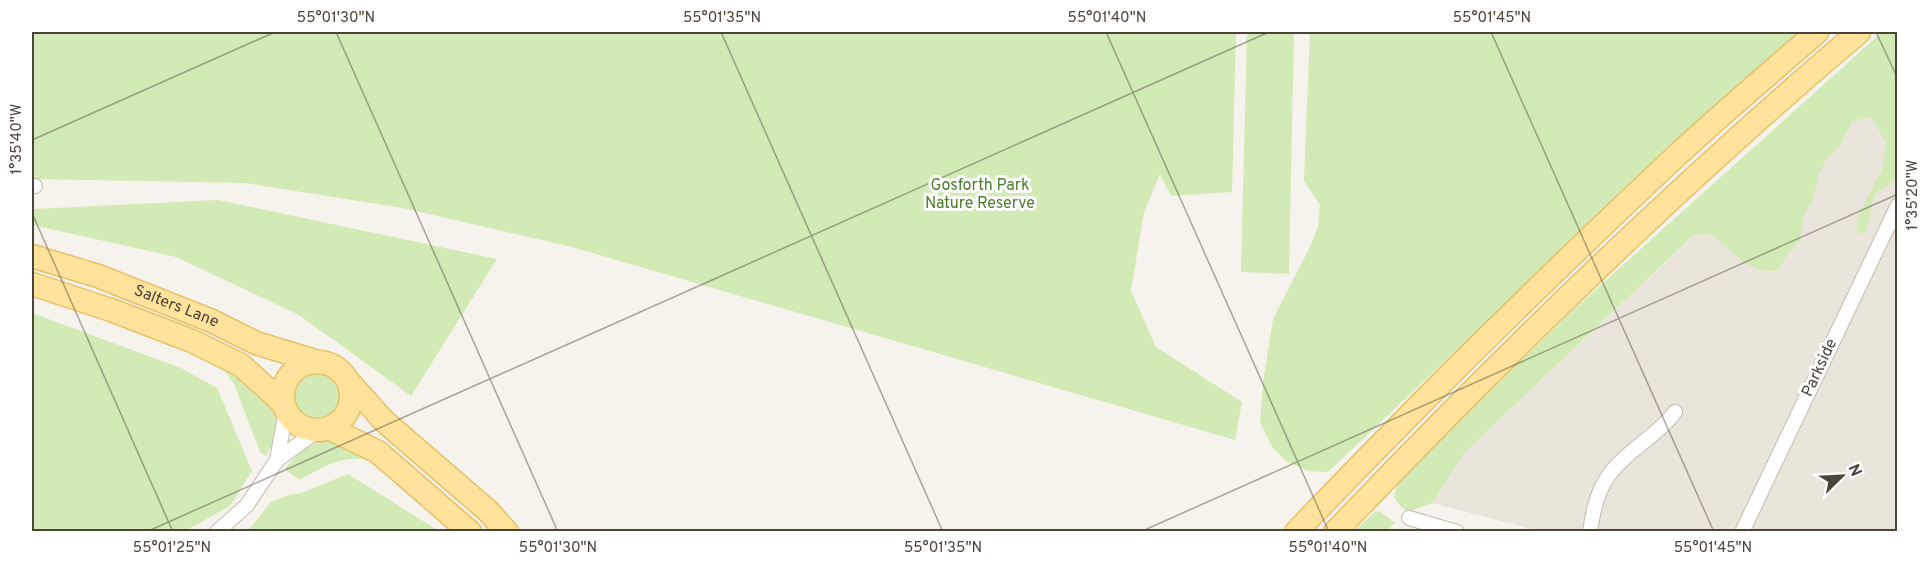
<svg xmlns="http://www.w3.org/2000/svg" width="1929" height="563" viewBox="0 0 1929 563" font-family="Overpass,sans-serif">
  <style>
    .residential { fill: #eae5da }
    .green { fill: #d2eab5 }
    .lines { fill: none; stroke-linecap: round; stroke-linejoin: round }
    .street-casing { stroke: #c2bbae; stroke-width: 16 }
    .primary-casing { stroke: #e6c16a; stroke-width: 25 }
    .street { stroke: #fff; stroke-width: 14 }
    .primary { stroke: #ffe39c; stroke-width: 22 }
    .ticks { fill: none; stroke: #4b4439; stroke-width: 1.5; stroke-opacity: 0.45 }
    .labels { text-anchor: middle; dominant-baseline: central; stroke-width: 6; stroke-linejoin: round; paint-order: stroke }
    .park-label { font-size: 16px; fill: #4a7f2a; stroke: #fff }
    .street-label { font-size: 16px; fill: #4b4439; stroke: #fff }
    .neatline { fill: none; stroke: #4b4439; stroke-width: 2 }
    .ticks-label { font-size: 15px; text-anchor: middle; fill: #4b4439 }
  </style>
  <rect width="100%" height="100%" fill="#f6f3ec"/>
  <path class="residential" d="M1897,44V531H1539L1432,503L1420,498L1465,452Z"/>
  <path class="green" d="M32,32H1236L1232,192L1171,196L1160,174L1144,212L1131,291L1156,347L1242,402L1235,440L572,247L403,208L245,183L32,179Z
    M1247,32H1294L1289,274L1241,272Z
    M1310,32H1799L1650,167L1328,472L1308,471L1287,462L1272,447L1260,422L1263,382L1273,319L1308,251L1318,227L1320,205L1304,181Z
    M1882,32H1897V179L1874,195L1866,233H1858L1857,219L1883,167L1886,142L1870,116L1852,122L1841,144L1828,157L1818,175L1813,200L1804,214L1800,241L1790,251L1778,270C1756,275 1739,259 1724,245C1720,241 1715,236 1709,234C1704,233 1699,235 1694,235L1465,452L1432,503L1413,510H1405L1400,506L1394,497L1397,485L1401,478L1574,309Z
    M218,200L497,259L411,396L299,315L176,257L32,225L33,209Z
    M32,313L181,368L217,388L252,471L230,506L185,531L32,529Z
    M224,370C259,390 294,410 266,456L260,452L234,384Z
    M293 395a24 24 0 1 1 48 0a24 24 0 1 1-48 0Z
    M322,441L340,443L371,460C339,455 327,466 299,480L285,469C295,455 306,447 322,441Z
    M348,474L439,531H248L270,503L288,495L301,493Z
    M1376,511L1381,512L1395,523L1387,531H1354Z"/>
  <g class="lines">
    <g class="street-casing">
      <path id="street" d="M32,186H35
        M277,460L286,411
        M1409,518L1457,532
        M217,532L247,505L277,460L318,430
        M1590,532C1593,510 1598,487 1613,470C1631,448 1658,435 1675,412
        M1742,532L1898,205"/>
    </g>
    <g class="primary-casing">
      <g id="primary">
        <path id="s1" d="M32,256L98,276L212,321L256,343L318,362"/>
        <path d="M32,284L111,310L192,341L241,365L283,403"/>
        <circle cx="317" cy="396" r="34"/>
        <path d="M349,382L384,421L488,511L507,532"/>
        <path d="M329,428L378,452L470,532"/>
        <path d="M1296,532C1418,404 1545,279 1674,158C1720,115 1769,74 1817,32"/>
        <path d="M1335,532C1502,357 1675,188 1859,32"/>
      </g>
    </g>
    <use href="#street" class="street"/>
    <use href="#primary" class="primary"/>
  </g>
  <path class="ticks" d="M336,32L558,532M721,32L943,532M1106,32L1329,532M1491,32L1714,532M1876,32L1898,79M32,140L275,32M32,213L173,532M146,532L1269,32M1140,532L1898,194"/>
  <g class="labels">
    <g class="park-label">
      <text x="980" y="186">Gosforth Park<tspan x="980" dy="18">Nature Reserve</tspan></text>
    </g>
    <g class="street-label">
      <text stroke="none"><textPath href="#s1" startOffset="153">Salters Lane</textPath></text>
      <text transform="translate(1820 368) rotate(-65)">Parkside</text>
    </g>
  </g>
  <rect width="1929" height="563" fill="none" stroke="#ffffff" stroke-width="66"/>
  <g transform="translate(1842 476) rotate(66)" stroke="#ffffff" stroke-width="4.5" paint-order="stroke">
  <path d="M0-4.5L10 22L0 15L-10 22Z" fill="#4b4439"/>
  <text y="-9" font-size="16" font-weight="bold" text-anchor="middle" fill="#4b4439">N</text>
  </g>
  <rect x="33" y="33" width="1863" height="497" class="neatline"/>
  <g class="ticks-label">
    <text x="336" y="22">55°01'30"N</text>
    <text x="722" y="22">55°01'35"N</text>
    <text x="1107" y="22">55°01'40"N</text>
    <text x="1492" y="22">55°01'45"N</text>
    <text transform="translate(16 139) rotate(-90)" y="5">1°35'40"W</text>
    <text transform="translate(1912 195) rotate(-90)" y="5">1°35'20"W</text>
    <text x="172" y="552">55°01'25"N</text>
    <text x="558" y="552">55°01'30"N</text>
    <text x="943" y="552">55°01'35"N</text>
    <text x="1328" y="552">55°01'40"N</text>
    <text x="1713" y="552">55°01'45"N</text>
  </g>
</svg>
